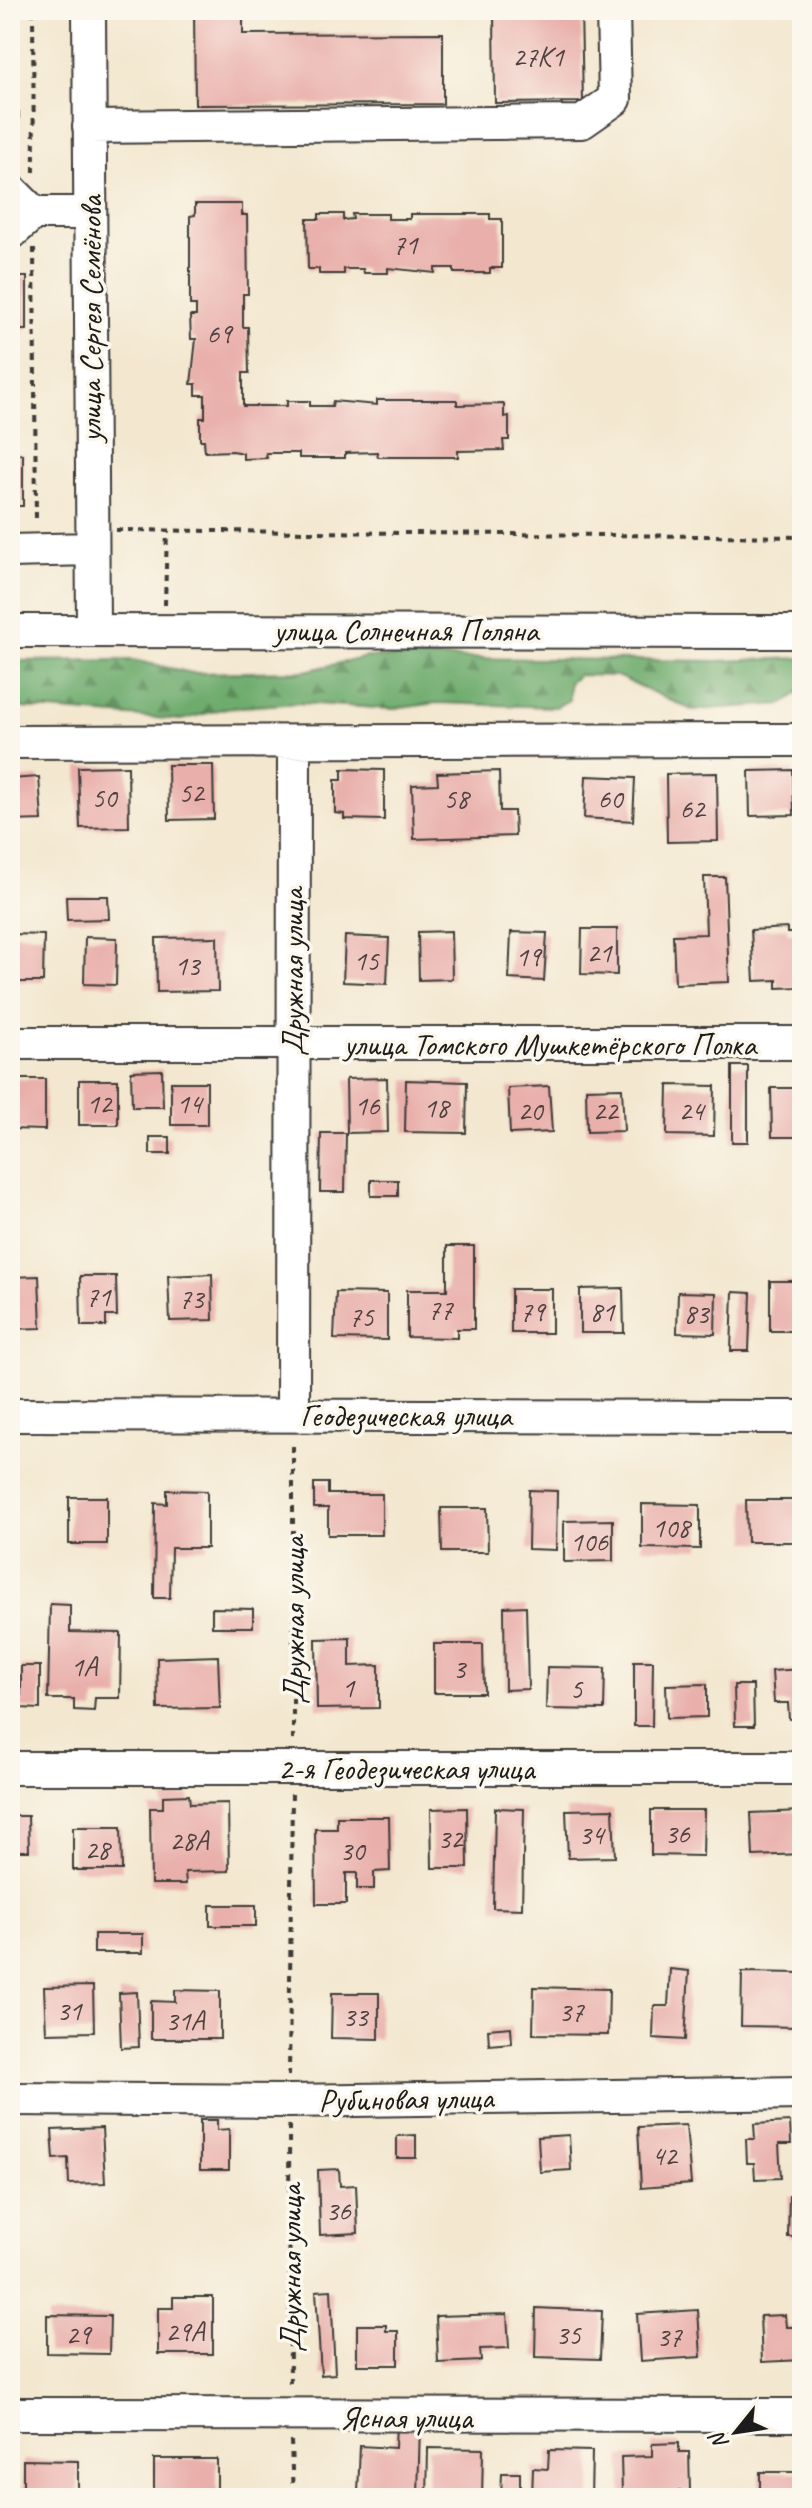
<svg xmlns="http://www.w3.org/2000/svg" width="812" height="2508" viewBox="0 0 812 2508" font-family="Caveat,sans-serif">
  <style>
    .forest { fill: url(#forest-firs); stroke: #456444; stroke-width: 2 }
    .building { fill: #e9afaa }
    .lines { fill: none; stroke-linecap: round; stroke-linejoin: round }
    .minor-casing { stroke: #3c3a37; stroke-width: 36 }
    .path { stroke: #3c3a37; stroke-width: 4; stroke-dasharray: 6 6; stroke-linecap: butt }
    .minor { stroke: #fff; stroke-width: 32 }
    .labels { text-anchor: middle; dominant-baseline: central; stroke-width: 7; stroke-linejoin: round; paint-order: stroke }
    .number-label { font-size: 28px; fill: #4f4140 }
    .street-label { font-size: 32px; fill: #1c1c1c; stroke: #fbf7ec }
  </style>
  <defs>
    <pattern id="forest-firs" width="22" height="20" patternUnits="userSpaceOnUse" patternTransform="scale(2)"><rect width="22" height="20" fill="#6eac6d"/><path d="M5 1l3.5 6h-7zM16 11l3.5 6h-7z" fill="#5a8b59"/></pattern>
  </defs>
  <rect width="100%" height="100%" fill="#fbf7ec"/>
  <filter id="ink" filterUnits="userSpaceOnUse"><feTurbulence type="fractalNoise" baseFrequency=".0125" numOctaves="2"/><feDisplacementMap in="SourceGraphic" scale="16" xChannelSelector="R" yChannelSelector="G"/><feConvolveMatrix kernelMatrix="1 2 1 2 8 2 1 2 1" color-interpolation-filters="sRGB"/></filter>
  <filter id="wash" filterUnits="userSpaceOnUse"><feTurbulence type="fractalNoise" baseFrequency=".006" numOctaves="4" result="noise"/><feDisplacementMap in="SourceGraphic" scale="32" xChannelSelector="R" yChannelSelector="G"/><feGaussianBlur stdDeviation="1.8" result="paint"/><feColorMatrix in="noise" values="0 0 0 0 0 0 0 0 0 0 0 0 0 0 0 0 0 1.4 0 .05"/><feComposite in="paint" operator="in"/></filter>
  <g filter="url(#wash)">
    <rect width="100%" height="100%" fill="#f3e7cf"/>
    <path class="forest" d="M367,657L717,661L802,658V690L783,704L692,710L617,676L578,675L569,683V700L556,707L437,703L393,709L300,703L226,708L182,720L10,707V661L133,660L192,673L305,671Z"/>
    <g id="blocks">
      <path class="building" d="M194,10H243V34L443,33V104L195,105Z
        M531,10H581L583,102L495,103L494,11Z
        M10,112H19V159H10Z
        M195,204H242V215H247L248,294H243V327H248L249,373H243V406H287V401H310V406H332L333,401L377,405V400H457V405L504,404V417L509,416V440H503L504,450L458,451V457H378L377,452L345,453V458H299V453H266L267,458L243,459V453L233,451L205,452L204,440H200V418H205V395H196V384H191L196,339H191L190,316H196V305H190V216L195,215Z
        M319,214H343V220L353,219L352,214H388V219H410V214H490V219H502V268H490V273H454V268H435V273L388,268V273H364L363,269H344V274H319V269H308L307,219H319Z
        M10,277H27V330H10Z
        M10,454H23V506H10Z
        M168,765H213L214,819L169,820Z
        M128,766L129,827L80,828L78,767Z
        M342,769L384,770V820L344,819V814L335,813V780H342Z
        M793,770L794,815L750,816L749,771Z
        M499,771L500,811H514L515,836L414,839L412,785L438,784L437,773Z
        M717,773L718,841L667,842L666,774Z
        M586,776L635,778L633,821L584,818Z
        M39,777L42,820L10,821V779Z
        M704,877H725L729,982L675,984L673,935L706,934Z
        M66,896H108L109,919L67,920Z
        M787,928V933H802V987L777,988V980L754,981L751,930Z
        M582,929H617V975L581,974Z
        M451,931L452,979L419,980L418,932Z
        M511,932L547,933L544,981L509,979Z
        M10,934L44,935L43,982H10Z
        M345,936L389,938L387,984L343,982Z
        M85,937L117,938L116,985L84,984Z
        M217,937L218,991L157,992L156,938Z
        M732,1066H748V1142H732Z
        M162,1070L163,1107H132L131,1071Z
        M387,1078L388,1132L347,1133L346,1079Z
        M10,1079H45V1130L10,1129Z
        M79,1080H118V1125H79Z
        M406,1080L467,1082L466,1133L405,1132Z
        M171,1082H207V1125H171Z
        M668,1085L715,1086L714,1136L667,1135Z
        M549,1086L552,1132L510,1134L508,1088Z
        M622,1088L624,1131L587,1132L586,1089Z
        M771,1088H802V1137H772Z
        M321,1133H346L345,1192H320Z
        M150,1137H170V1154H150Z
        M371,1180H398V1196H371Z
        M447,1246H474V1329H457V1338L407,1337V1290H447Z
        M212,1274L213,1320L170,1321L168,1276Z
        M39,1276L41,1328L11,1329L10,1277Z
        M80,1276H116L117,1316H106V1326H81Z
        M770,1281H802V1331H770Z
        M623,1288L624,1333H580V1289Z
        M511,1289H552V1333H511Z
        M336,1292L387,1293V1340L334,1339Z
        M678,1292L716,1293L715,1334L677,1333Z
        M733,1292L751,1293L749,1351H731Z
        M314,1483H328V1494H382V1535H328V1508H314Z
        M167,1490L207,1491V1548H171L170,1598H154L155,1503L167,1504Z
        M529,1490L557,1491L556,1550L528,1549Z
        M69,1497H107V1544H69Z
        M746,1500H802V1542H747Z
        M642,1504L700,1505V1549L642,1548Z
        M441,1508H487L488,1552H442Z
        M613,1520V1561L564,1562V1521Z
        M50,1604L70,1605V1632L121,1633L120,1698H95L94,1711L74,1710V1699H48Z
        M526,1606L528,1689L505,1690L504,1607Z
        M212,1608L253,1609V1627H212Z
        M350,1638V1666L379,1665V1708L317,1709L316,1639Z
        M434,1644H483L484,1693H434Z
        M218,1656L220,1708L158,1709L157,1658Z
        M634,1661H653L652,1726H634Z
        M21,1666H40V1709L21,1708Z
        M547,1667L605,1668L604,1710L546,1709Z
        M802,1669V1718L789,1719L788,1703H774L772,1671Z
        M707,1684V1717L667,1718L666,1685Z
        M734,1685H753L754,1726H735Z
        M189,1795L190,1804L228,1803L229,1871L185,1872L186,1884H151L150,1808H163V1796Z
        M467,1808L468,1868H432L431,1809Z
        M495,1808L524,1809L522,1909L493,1908Z
        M613,1809L615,1857L568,1858L566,1810Z
        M651,1810H704L703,1856L651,1855Z
        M801,1811L802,1854L753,1856L751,1813Z
        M10,1816H28L29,1851H10Z
        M337,1817H389L390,1871L374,1872V1889H357V1873H346V1904H316L315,1829H337Z
        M73,1827H121L122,1870H73Z
        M210,1905H256V1926H210Z
        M94,1934H143V1953H94Z
        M670,1969L689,1971L685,2040L653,2038L654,2006H668Z
        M742,1972L802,1973V2027L741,2026Z
        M93,1986L94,2032L46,2033L44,1987Z
        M534,1987L609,1989L608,2035L533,2034Z
        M175,1990L220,1991V2039H151V2001L175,2002Z
        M137,1992L139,2047L121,2048L119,1993Z
        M332,1993H379V2039L331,2038Z
        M511,2027L512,2043L489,2045L488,2029Z
        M200,2120H217V2130L229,2129V2170H200Z
        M790,2122L791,2144H779L781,2178L755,2179L754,2163H747L746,2139H755L754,2124Z
        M686,2125L691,2184L641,2188L638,2127Z
        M102,2128L105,2183L69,2184L68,2158L54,2159L52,2130Z
        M416,2135V2158H397V2136Z
        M569,2135L571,2170L540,2172L538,2137Z
        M339,2169L340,2186L356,2185L358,2233L320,2235L318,2170Z
        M789,2196H802V2237H788Z
        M331,2290L335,2374L321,2375L316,2291Z
        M173,2297H213V2354H158V2308H173Z
        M536,2308L602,2311L600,2359L535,2357Z
        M698,2310L701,2357L640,2361L637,2314Z
        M507,2314L509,2348L480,2349L481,2361L438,2363L436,2316Z
        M47,2315L110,2316L109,2354L47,2353Z
        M785,2315L786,2327H799L802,2335V2360L762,2362L760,2316Z
        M357,2325H386V2331H398V2365H357Z
        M396,2423L420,2424L418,2496L358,2493L360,2446L395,2448Z
        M679,2443V2452H689L690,2491H679L680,2498H652V2492L622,2493L621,2457L652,2456V2444Z
        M428,2448L483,2449L482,2498H427Z
        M549,2450L592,2451L591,2498H532L533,2468L548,2469Z
        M154,2459H217V2498H154Z
        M23,2460L78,2461V2498H23Z
        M760,2472H802V2498H760Z
        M502,2473H520V2498H501Z"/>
    </g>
  </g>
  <g filter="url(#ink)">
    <use href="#blocks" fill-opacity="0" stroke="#3c3a37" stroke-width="2"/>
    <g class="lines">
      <g class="minor-casing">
        <path id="minor" d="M89,10L93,628
          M89,127L582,122L615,99L613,10
          M10,189L34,213
          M10,234L34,213H89
          M10,551L91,549
          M10,631L802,632
          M10,742L802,740
          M10,1043H802
          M10,1415L802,1417
          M293,1415L294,742
          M10,1768H802
          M10,2099L289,2101L802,2093
          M10,2414L802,2415"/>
      </g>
      <path class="path" d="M33,10L34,176
        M34,248L36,524
        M116,530L802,537
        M165,605L167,530
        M293,1740V1441
        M289,2076L292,1793
        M289,2125L290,2388
        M291,2441L293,2498"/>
      <use href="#minor" class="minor"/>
    </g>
  </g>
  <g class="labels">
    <g class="number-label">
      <text x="538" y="56">27К1</text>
      <text x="405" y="244">71</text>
      <text x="219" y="333">69</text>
      <text x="191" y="792">52</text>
      <text x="104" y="797">50</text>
      <text x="456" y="798">58</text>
      <text x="610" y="798">60</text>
      <text x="692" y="808">62</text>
      <text x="599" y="952">21</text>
      <text x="528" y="956">19</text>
      <text x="366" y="960">15</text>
      <text x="187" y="965">13</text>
      <text x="99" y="1103">12</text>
      <text x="189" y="1103">14</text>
      <text x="367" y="1105">16</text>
      <text x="436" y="1107">18</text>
      <text x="530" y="1110">20</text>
      <text x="605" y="1110">22</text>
      <text x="691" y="1110">24</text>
      <text x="98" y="1296">71</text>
      <text x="191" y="1298">73</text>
      <text x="440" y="1309">77</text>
      <text x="532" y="1311">79</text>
      <text x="602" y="1311">81</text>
      <text x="696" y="1313">83</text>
      <text x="361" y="1316">75</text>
      <text x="671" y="1527">108</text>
      <text x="589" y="1541">106</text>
      <text x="84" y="1666">1А</text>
      <text x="459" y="1668">3</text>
      <text x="348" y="1687">1</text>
      <text x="576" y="1688">5</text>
      <text x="677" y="1833">36</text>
      <text x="591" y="1834">34</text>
      <text x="450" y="1838">32</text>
      <text x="189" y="1840">28А</text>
      <text x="97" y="1849">28</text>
      <text x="352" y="1850">30</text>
      <text x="69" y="2010">31</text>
      <text x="571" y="2011">37</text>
      <text x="355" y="2016">33</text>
      <text x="185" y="2020">31А</text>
      <text x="664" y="2155">42</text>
      <text x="338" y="2210">36</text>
      <text x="185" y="2331">29А</text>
      <text x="78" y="2334">29</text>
      <text x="568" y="2334">35</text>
      <text x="669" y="2336">37</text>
    </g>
    <g class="street-label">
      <text transform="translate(90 319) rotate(-90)">улица Сергея Семёнова</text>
      <text x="406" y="630">улица Солнечная Поляна</text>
      <text transform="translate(292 972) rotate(-90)">Дружная улица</text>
      <text x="550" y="1044">улица Томского Мушкетёрского Полка</text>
      <text x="406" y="1415">Геодезическая улица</text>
      <text transform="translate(293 1620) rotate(-90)">Дружная улица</text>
      <text x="406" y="1768">2-я Геодезическая улица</text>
      <text transform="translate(406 2099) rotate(-1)">Рубиновая улица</text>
      <text transform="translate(290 2268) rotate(-90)">Дружная улица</text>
      <text x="406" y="2417">Ясная улица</text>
    </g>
  </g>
  <rect width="812" height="2508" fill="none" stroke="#fbf7ec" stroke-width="40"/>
  <g transform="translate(736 2432) rotate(240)" stroke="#fbf7ec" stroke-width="6" paint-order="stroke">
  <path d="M0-6L14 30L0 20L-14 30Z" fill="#1c1c1c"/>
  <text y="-12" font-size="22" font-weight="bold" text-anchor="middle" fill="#1c1c1c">N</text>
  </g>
</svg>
